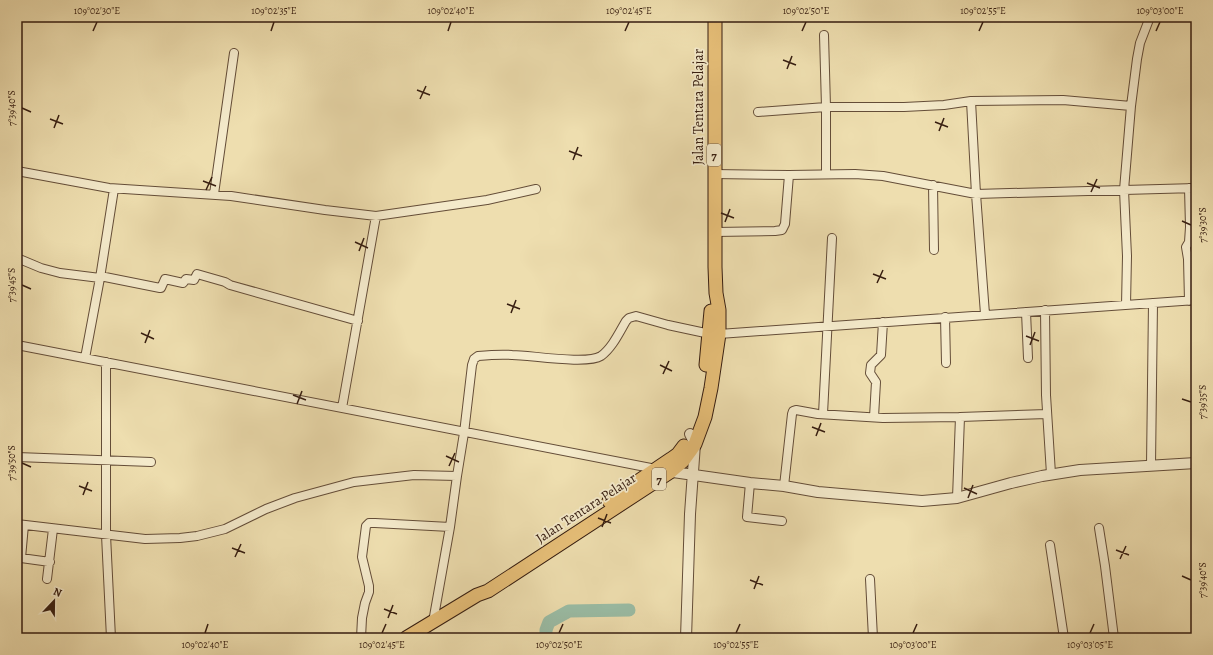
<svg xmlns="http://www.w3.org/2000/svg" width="1213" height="655" viewBox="0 0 1213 655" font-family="Alegreya,serif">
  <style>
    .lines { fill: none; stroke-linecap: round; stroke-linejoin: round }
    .river { stroke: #9abda6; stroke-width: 13 }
    .minor-casing { stroke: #644d38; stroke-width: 10 }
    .tertiary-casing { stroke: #644d38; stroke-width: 12 }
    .trunk-casing { stroke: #361d10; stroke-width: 15 }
    .minor { stroke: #f4eacb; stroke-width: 8 }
    .tertiary { stroke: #f4eacb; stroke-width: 10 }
    .trunk { stroke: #e7bf78; stroke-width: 13 }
    .ticks { fill: none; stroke: #361d10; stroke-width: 1.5 }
    .labels { text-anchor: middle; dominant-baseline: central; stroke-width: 3.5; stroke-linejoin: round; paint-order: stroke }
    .shield { fill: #f4eacb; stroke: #6f5a48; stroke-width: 1 }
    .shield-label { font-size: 13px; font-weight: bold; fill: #361d10 }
    .street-label { font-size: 14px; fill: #361d10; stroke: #f4eacb }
    .neatline { fill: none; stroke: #361d10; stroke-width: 1.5 }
    .ticks-label { font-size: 10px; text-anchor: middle; fill: #361d10 }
  </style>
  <rect width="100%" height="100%" fill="#eedeaf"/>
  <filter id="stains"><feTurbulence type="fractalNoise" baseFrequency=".005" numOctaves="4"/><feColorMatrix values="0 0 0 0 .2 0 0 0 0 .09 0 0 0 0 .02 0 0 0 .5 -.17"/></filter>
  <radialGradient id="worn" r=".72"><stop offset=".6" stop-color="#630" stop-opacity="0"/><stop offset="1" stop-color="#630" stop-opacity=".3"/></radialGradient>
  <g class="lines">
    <path class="river" d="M546,638V630L549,622L569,611L629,610"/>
    <g class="minor-casing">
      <path id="minor" d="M824,35L826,107V174
        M971,101L976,194L985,314
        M758,112L826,107H904L944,105L971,101L1063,100L1131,106
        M17,171L109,188L231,196L325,210L376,216L487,200L536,189
        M714,174L789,175L855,174L883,176L976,194L1196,188
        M933,185L934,250
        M214,194L234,53
        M715,232L775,231L782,230L785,224L789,175
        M17,258L41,268L60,273L100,278
        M100,276L160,288H161L165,279L183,283L186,279L194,280L197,274L225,282L230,285L358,321
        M1189,301L1188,259L1186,247L1189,242L1190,227L1189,188
        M1126,305L1127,256L1124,190L1131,106L1137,59L1140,43L1150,17
        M1045,310L1046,395L1051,474
        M1026,312L1028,358
        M945,317L946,363
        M719,334L1196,300
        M17,345L656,469
        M85,358L100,278L114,189
        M106,362V535L111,638
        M342,408L376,216
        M823,414L832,238
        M874,417L876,382L870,373L871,365L881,355L883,322
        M17,457L151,462
        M1151,465L1153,303
        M750,483L747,517L782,521
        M784,486L792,414L793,411L796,410L818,414L883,418L960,417
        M957,498L960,417L1047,414
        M17,524L145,539L180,538L197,536L225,529L266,509L295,498L354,482L414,475L457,476L464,433L472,365L474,359L478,356C489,355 501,354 512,355C530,355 587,365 601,356C612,348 619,333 626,321L629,318L636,316L668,325L710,334
        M24,525L21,558L50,562
        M1099,528L1105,566L1114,638
        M1050,545L1064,638
        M47,579L53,529
        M870,579L873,638
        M433,622L450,527L457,476
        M361,638L362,618L365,603L369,592V586L362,557L366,526L369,523H375L450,527"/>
    </g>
    <g class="tertiary-casing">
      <path id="tertiary" d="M666,471L750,483L784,486L818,492L922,501L957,498L1011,483L1042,476L1080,470L1196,463
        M686,638L690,514L695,444L690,434"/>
    </g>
    <g class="trunk-casing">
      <path id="trunk" d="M706,365L711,311
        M609,501L671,459L678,454L684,446
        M406,638L477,595L488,591L670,472L683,461L691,450L695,444L705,417L711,388L719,334V310L716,293L715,267V17"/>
    </g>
    <use href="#minor" class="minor"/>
    <use href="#tertiary" class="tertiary"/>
    <use href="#trunk" class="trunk"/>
  </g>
  <path class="ticks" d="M93,31L97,22M271,31L274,22M448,31L451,22M625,31L629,22M802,31L806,22M979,31L983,22M1156,31L1160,22M783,60L796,65M787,69L792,56M417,90L430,95M420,99L426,86M22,108L31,112M50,119L63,124M935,122L948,127M54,128L59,115M939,131L944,118M569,151L582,156M573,160L578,147M203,181L216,186M1087,183L1100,188M206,190L212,177M1091,192L1097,179M721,213L734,218M1182,221L1191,225M725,222L730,209M355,242L368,248M359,251L364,238M873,274L886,279M877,283L883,270M22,285L31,289M507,304L520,309M511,313L516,300M141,333L154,339M1026,336L1039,341M145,343L150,330M1030,345L1035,332M660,365L672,371M663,374L669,361M293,395L306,400M1182,399L1191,402M297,404L302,391M812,427L825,432M816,436L821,423M446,456L459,462M22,463L31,467M449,466L455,453M79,486L92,491M964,488L977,494M83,495L88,482M968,498L973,485M598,518L611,523M602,527L607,514M232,548L245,553M1116,550L1129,555M235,557L241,544M1120,559L1126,546M1182,576L1191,580M750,580L763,585M754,589L759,576M384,609L397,614M388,618L393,605M205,633L208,624M382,633L386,624M559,633L563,624M736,633L740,624M913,633L917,624M1090,633L1094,624"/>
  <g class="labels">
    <g class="shield">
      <rect x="707" y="144" width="14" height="22" rx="3"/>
      <rect x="652" y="468" width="14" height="22" rx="3"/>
    </g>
    <g class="shield-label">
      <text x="714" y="155">7</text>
      <text x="659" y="479">7</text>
    </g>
    <g class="street-label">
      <text transform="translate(698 107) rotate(-90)">Jalan Tentara Pelajar</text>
      <text transform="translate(586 508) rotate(-33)">Jalan Tentara Pelajar</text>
    </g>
  </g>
  <rect width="1213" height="655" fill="none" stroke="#eedeaf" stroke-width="44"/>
  <g transform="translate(54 601) rotate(22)" stroke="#f4eacb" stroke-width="3" paint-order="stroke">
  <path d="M0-3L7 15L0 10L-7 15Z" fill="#361d10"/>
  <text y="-6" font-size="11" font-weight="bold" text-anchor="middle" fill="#361d10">N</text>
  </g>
  <rect x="22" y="22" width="1169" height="611" class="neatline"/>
  <g class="ticks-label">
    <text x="97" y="14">109°02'30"E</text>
    <text x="274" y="14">109°02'35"E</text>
    <text x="451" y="14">109°02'40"E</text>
    <text x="629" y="14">109°02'45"E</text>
    <text x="806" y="14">109°02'50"E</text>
    <text x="983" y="14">109°02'55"E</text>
    <text x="1160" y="14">109°03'00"E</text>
    <text transform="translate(11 108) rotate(-90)" y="4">7°39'40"S</text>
    <text transform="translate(1202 225) rotate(-90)" y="4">7°39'30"S</text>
    <text transform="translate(11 285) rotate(-90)" y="4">7°39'45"S</text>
    <text transform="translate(1202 402) rotate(-90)" y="4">7°39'35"S</text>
    <text transform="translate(11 463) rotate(-90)" y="4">7°39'50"S</text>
    <text transform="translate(1202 580) rotate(-90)" y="4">7°39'40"S</text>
    <text x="205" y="648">109°02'40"E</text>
    <text x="382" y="648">109°02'45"E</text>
    <text x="559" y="648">109°02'50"E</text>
    <text x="736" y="648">109°02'55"E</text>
    <text x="913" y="648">109°03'00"E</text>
    <text x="1090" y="648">109°03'05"E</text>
  </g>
  <rect width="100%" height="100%" filter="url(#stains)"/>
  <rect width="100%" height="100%" fill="url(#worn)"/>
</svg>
